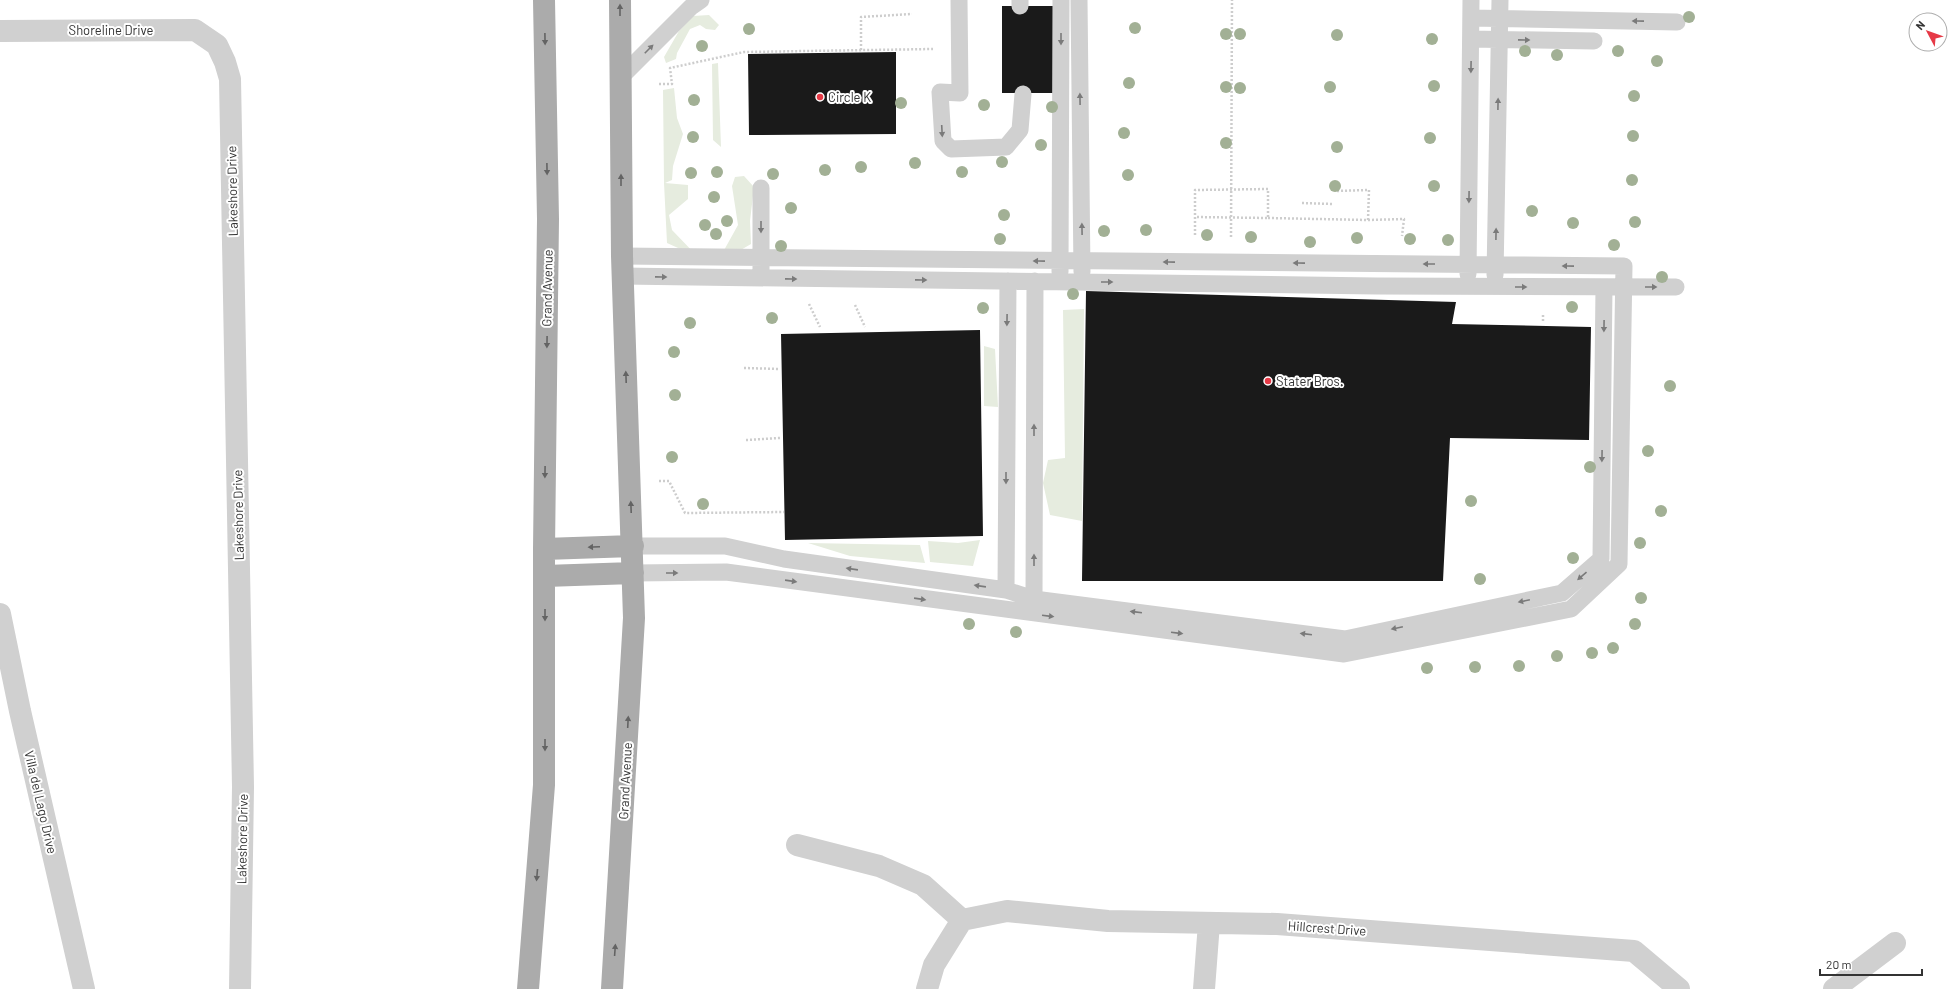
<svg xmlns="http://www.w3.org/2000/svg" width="1960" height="989" viewBox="0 0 1960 989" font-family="Barlow,sans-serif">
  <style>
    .green { fill: #e6ecdf }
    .building { fill: #1a1a1a }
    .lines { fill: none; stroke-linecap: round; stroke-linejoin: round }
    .path { stroke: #cdcdcd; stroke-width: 2.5; stroke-dasharray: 2 2; stroke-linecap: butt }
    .lane { stroke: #d0d0d0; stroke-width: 17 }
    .street { stroke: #d0d0d0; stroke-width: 22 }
    .primary { stroke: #ababab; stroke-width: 22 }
    .tree { fill: #a2b095 }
    .oneway { fill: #636363 }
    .oneway2 { fill: #7a7a7a }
    .poi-dot { fill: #e63946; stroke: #fff; stroke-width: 1.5 }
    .labels { text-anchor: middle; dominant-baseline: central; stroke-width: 4; stroke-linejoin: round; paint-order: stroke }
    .street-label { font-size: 13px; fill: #333; stroke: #fff }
    .poi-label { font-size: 13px; fill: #333; stroke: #fff; text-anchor: start }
  </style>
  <rect width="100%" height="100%" fill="#fff"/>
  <path class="green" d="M709,15L719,25L715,30L706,29L700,25L690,29L677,53L676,59L666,63L664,57L679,31L693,16Z
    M718,63L721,147L713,140L712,64Z
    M674,88L677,118L683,134L673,166L672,180L665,183L688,185V199L669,215L672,230L698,257L667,243L664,183L663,90Z
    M744,176L754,187L750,221L751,244L739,251L723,252L738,225L732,186L735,177Z
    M1084,309L1082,521L1050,515L1043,483L1048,460L1065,458L1063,310Z
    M984,346L995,349L998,407L984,406Z
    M980,540L973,566L930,562L928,541L958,543Z
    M808,543L920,545L925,563L850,556Z"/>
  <path class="building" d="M1002,6H1053V93H1002Z
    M896,52V134L749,135L748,54Z
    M1086,291L1456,302L1452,324L1591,327L1589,440L1450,438L1443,581H1082Z
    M980,330L983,536L785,540L781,334Z"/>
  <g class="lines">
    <path class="path" d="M861,50V17L912,14
      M659,84H672L670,68L744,52L933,49
      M1302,203L1333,204
      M1268,218L1368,220L1369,190L1336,191
      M1368,220L1404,219L1402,236
      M1195,235V190L1268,189V218L1195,217
      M1231,237L1232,0
      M809,304L820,327
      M855,305L865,327
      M1543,321V313
      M744,368L780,369
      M746,440L780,438
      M659,481H669L685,513L784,512"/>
    <path class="lane" d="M959,0L960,93L940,92L943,141L951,149L1006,147L1020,130L1023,94
      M1020,0V6
      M1079,0L1082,272
      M1471,18L1677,22
      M1471,39L1594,41
      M621,77L691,7L701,0
      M761,188V270
      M622,256L1624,266L1619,564L1571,609L1344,654L726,572L633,573
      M1060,272L1061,0
      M1468,274L1471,0
      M1495,275L1500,0
      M622,276L1376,286L1676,287
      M633,546H725L784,559L1006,590L1034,599L1345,639L1562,593L1601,559L1604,287
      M1006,590L1008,281
      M1034,599L1035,281"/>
    <path class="street" d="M0,31L195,30L217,45L225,62L230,79L243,787L240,989
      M0,614L20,711L84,989
      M797,845L879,866L923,885L962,920
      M962,920L1007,911L1108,921L1277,924L1634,951L1679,989
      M927,989L934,965L962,920
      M1204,989L1209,923
      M1834,989L1895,943"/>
    <path class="primary" d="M544,549L633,546
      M545,576L633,573
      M528,989L544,785V549L548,219L544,0
      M612,989L634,618L622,256L620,0"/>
  </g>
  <g class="tree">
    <circle cx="1689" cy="17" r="6"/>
    <circle cx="1135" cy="28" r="6"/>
    <circle cx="749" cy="29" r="6"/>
    <circle cx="1226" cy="34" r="6"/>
    <circle cx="1240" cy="34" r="6"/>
    <circle cx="1337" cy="35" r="6"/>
    <circle cx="1432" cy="39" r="6"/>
    <circle cx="702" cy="46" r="6"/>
    <circle cx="1525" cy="51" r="6"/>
    <circle cx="1618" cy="51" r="6"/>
    <circle cx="1557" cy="55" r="6"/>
    <circle cx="1657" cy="61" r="6"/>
    <circle cx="1129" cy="83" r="6"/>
    <circle cx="1434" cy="86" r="6"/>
    <circle cx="1226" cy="87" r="6"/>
    <circle cx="1330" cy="87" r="6"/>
    <circle cx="1240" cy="88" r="6"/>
    <circle cx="1634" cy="96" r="6"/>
    <circle cx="694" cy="100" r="6"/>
    <circle cx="901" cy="103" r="6"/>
    <circle cx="984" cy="105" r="6"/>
    <circle cx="1052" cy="107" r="6"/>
    <circle cx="1124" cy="133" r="6"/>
    <circle cx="1633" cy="136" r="6"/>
    <circle cx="693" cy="137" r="6"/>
    <circle cx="1430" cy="138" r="6"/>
    <circle cx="1226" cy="143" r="6"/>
    <circle cx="1041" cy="145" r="6"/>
    <circle cx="1337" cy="147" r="6"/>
    <circle cx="1002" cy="162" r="6"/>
    <circle cx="915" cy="163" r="6"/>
    <circle cx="861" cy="167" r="6"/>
    <circle cx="825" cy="170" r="6"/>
    <circle cx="717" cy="172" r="6"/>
    <circle cx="962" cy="172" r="6"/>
    <circle cx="691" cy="173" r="6"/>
    <circle cx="773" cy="174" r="6"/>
    <circle cx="1128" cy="175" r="6"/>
    <circle cx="1632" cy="180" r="6"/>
    <circle cx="1335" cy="186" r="6"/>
    <circle cx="1434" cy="186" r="6"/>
    <circle cx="714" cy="197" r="6"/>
    <circle cx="791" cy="208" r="6"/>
    <circle cx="1532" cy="211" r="6"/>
    <circle cx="1004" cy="215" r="6"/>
    <circle cx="727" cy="221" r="6"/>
    <circle cx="1635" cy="222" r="6"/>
    <circle cx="1573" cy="223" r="6"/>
    <circle cx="705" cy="225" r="6"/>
    <circle cx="1146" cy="230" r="6"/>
    <circle cx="1104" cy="231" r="6"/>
    <circle cx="716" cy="234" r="6"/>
    <circle cx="1207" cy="235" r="6"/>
    <circle cx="1251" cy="237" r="6"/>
    <circle cx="1357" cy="238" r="6"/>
    <circle cx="1000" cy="239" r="6"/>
    <circle cx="1410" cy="239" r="6"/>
    <circle cx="1448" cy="240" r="6"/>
    <circle cx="1310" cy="242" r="6"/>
    <circle cx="1614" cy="245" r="6"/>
    <circle cx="781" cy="246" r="6"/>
    <circle cx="1662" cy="277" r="6"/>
    <circle cx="1073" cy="294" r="6"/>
    <circle cx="1572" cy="307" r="6"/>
    <circle cx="983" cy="308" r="6"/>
    <circle cx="772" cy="318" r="6"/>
    <circle cx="690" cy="323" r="6"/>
    <circle cx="674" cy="352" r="6"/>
    <circle cx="1670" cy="386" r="6"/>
    <circle cx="675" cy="395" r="6"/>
    <circle cx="1648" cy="451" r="6"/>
    <circle cx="672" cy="457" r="6"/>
    <circle cx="1590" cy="467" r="6"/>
    <circle cx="1471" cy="501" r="6"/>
    <circle cx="703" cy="504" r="6"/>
    <circle cx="1661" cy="511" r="6"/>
    <circle cx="1640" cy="543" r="6"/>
    <circle cx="1573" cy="558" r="6"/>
    <circle cx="1480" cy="579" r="6"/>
    <circle cx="1641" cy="598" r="6"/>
    <circle cx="969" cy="624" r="6"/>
    <circle cx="1635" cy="624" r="6"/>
    <circle cx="1016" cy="632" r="6"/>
    <circle cx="1613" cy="648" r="6"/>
    <circle cx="1592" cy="653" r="6"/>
    <circle cx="1557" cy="656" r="6"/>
    <circle cx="1519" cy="666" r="6"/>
    <circle cx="1475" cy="667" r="6"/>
    <circle cx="1427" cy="668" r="6"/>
  </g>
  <defs><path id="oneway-solid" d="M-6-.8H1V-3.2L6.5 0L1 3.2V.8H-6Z"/></defs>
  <g class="oneway">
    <use href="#oneway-solid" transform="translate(620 10) rotate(-90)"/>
    <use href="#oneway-solid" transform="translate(545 39) rotate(89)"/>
    <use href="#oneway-solid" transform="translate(547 169) rotate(89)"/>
    <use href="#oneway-solid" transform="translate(621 180) rotate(-90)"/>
    <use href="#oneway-solid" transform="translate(547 342) rotate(91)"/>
    <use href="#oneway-solid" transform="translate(626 377) rotate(-92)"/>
    <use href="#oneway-solid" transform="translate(545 472) rotate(91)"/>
    <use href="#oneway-solid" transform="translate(631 507) rotate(-92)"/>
    <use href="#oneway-solid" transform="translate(594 547) rotate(178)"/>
    <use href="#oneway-solid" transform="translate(545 615) rotate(90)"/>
    <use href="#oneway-solid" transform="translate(628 722) rotate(-87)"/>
    <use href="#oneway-solid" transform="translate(545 745) rotate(90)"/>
    <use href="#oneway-solid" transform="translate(537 875) rotate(95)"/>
    <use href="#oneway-solid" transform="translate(615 950) rotate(-86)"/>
  </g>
  <g class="oneway2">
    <use href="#oneway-solid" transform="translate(1638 21) rotate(-179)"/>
    <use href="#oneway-solid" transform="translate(1061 39) rotate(90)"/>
    <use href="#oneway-solid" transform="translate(1524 40) rotate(1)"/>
    <use href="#oneway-solid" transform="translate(649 49) rotate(-45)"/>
    <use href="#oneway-solid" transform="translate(1471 67) rotate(91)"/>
    <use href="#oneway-solid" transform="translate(1080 99) rotate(-91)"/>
    <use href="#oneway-solid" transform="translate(1498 104) rotate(-89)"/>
    <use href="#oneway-solid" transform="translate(942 131) rotate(87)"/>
    <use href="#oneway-solid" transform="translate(1469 197) rotate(91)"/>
    <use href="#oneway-solid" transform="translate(761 227) rotate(90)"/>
    <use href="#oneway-solid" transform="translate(1082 229) rotate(-91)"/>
    <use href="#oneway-solid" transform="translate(1496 234) rotate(-89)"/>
    <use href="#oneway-solid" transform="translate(1039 261) rotate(-179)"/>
    <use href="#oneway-solid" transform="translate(1169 262) rotate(-179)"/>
    <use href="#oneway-solid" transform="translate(1299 263) rotate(-179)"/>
    <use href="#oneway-solid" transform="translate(1429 264) rotate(180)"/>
    <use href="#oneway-solid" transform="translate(1568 266) rotate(-179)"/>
    <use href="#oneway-solid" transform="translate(661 277) rotate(1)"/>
    <use href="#oneway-solid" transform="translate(791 279) rotate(1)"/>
    <use href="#oneway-solid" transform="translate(921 280) rotate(1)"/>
    <use href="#oneway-solid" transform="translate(1107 282)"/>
    <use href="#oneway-solid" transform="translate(1521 287)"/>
    <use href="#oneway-solid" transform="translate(1651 287)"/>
    <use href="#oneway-solid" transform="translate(1007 320) rotate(91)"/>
    <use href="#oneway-solid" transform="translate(1604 326) rotate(91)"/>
    <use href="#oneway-solid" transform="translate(1034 430) rotate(-90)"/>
    <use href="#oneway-solid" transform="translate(1602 456) rotate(91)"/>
    <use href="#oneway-solid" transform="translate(1006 478) rotate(90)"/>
    <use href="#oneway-solid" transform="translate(1034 560) rotate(-90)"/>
    <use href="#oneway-solid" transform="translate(852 569) rotate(-172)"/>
    <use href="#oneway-solid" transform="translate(672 573)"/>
    <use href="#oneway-solid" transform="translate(1582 576) rotate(139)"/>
    <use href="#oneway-solid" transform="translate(791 581) rotate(8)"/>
    <use href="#oneway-solid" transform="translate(980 586) rotate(-172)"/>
    <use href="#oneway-solid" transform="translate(920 599) rotate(8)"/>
    <use href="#oneway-solid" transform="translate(1524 601) rotate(168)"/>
    <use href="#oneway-solid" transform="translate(1136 612) rotate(-173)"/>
    <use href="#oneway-solid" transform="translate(1048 616) rotate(7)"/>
    <use href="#oneway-solid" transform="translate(1397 628) rotate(168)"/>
    <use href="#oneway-solid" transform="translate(1177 633) rotate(7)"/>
    <use href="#oneway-solid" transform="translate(1306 634) rotate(-173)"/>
  </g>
  <g class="poi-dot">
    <circle cx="820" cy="97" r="4"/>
    <circle cx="1268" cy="381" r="4"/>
  </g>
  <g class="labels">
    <g class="street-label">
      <text x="111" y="30">Shoreline Drive</text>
      <text transform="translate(232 191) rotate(-91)">Lakeshore Drive</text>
      <text transform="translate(547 288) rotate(-89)">Grand Avenue</text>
      <text transform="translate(238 515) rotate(-91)">Lakeshore Drive</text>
      <text transform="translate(625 781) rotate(-87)">Grand Avenue</text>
      <text transform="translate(41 802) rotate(77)">Villa del Lago Drive</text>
      <text transform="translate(242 839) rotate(-89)">Lakeshore Drive</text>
      <text transform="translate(1327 928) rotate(4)">Hillcrest Drive</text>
    </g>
    <g class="poi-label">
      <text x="828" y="97">Circle K</text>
      <text x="1276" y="381">Stater Bros.</text>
    </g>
  </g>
  <g transform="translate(1928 32) rotate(311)"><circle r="19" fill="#ffffff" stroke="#adadad"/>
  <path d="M0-3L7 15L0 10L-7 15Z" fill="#e63946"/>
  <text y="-6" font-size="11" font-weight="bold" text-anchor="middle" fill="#333333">N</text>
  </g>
  <path d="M1820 969v6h102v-6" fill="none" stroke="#333333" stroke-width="2"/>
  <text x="1826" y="969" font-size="12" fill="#333333" stroke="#ffffff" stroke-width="3" paint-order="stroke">20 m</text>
</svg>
